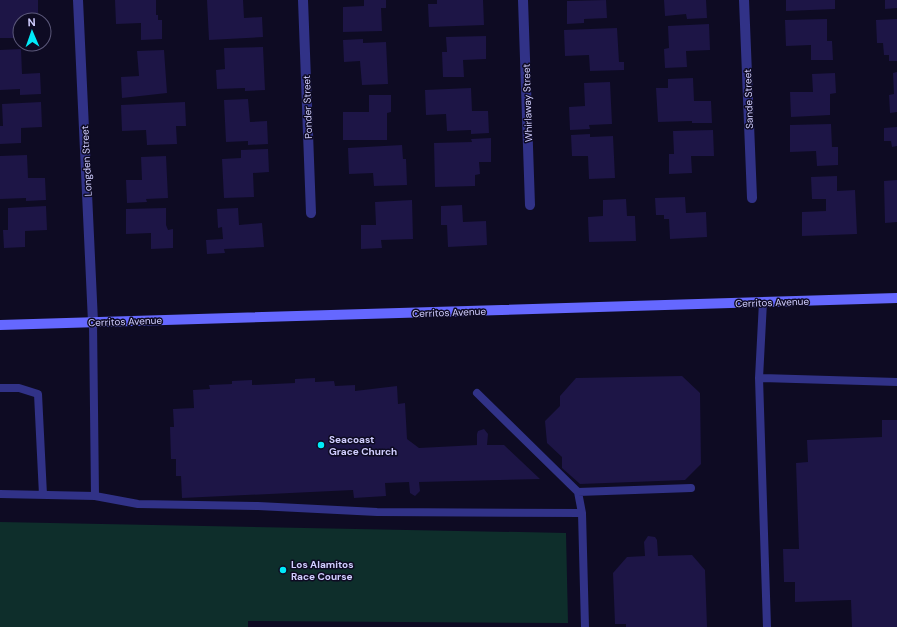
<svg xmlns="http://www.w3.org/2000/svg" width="897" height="627" viewBox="0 0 897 627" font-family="'DM Sans',sans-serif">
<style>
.green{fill:#0e2e2b}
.building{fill:#1d1546}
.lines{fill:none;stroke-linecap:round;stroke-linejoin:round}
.service{stroke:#313287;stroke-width:8}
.minor{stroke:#313287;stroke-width:10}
.secondary{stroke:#6568ff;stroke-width:10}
.poi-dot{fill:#00ebf9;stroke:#0e0b23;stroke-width:1.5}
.labels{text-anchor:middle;stroke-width:3;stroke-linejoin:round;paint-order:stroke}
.street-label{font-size:10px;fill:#d1ceff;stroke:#0e0b23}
.poi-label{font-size:10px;font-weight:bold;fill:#d1ceff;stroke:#0e0b23;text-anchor:start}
</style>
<rect width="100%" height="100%" fill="#0e0b23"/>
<path class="green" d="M 0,522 L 566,533 L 568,623 L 248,621 L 248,627 L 0,627 Z"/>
<path class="building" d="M 0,0 L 38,0 L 38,20 L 20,20 L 20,22 L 16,22 L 16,38 L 0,38 Z
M 115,0 L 156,0 L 156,15 L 158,15 L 158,20 L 162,20 L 162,39 L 141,40 L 141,23 L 116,24 Z
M 207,0 L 243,0 L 244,18 L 262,17 L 263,37 L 209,40 Z
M 364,0 L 386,0 L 386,8 L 381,8 L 382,31 L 343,32 L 343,7 L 364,6 Z
M 437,0 L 483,0 L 484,25 L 429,27 L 428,4 L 437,4 Z
M 606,0 L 607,18 L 584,19 L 584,23 L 567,24 L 567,1 Z
M 664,0 L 706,0 L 707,18 L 687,19 L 686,14 L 665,16 Z
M 786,0 L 835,0 L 835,9 L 786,11 Z
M 885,0 L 897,0 L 897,8 L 885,9 Z
M 827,19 L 827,41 L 832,41 L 833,60 L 811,60 L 811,45 L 786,46 L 785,20 Z
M 897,19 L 897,61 L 889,61 L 889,55 L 884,55 L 883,43 L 877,43 L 876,20 Z
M 709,24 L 710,50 L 686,51 L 687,67 L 665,68 L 664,49 L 669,48 L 668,26 Z
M 617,28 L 619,62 L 624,62 L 624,70 L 590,71 L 589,55 L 565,56 L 564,30 Z
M 486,36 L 486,59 L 463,60 L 464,77 L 443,77 L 442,52 L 447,52 L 446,37 Z
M 363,39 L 363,43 L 386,42 L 388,84 L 362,85 L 360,61 L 344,62 L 343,40 Z
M 263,47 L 265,90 L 245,91 L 245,88 L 217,89 L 216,70 L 225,69 L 224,48 Z
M 21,49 L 22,74 L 40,73 L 41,94 L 20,95 L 20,89 L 0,90 L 0,50 Z
M 164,50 L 167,93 L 122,98 L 121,77 L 139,76 L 137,51 Z
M 897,72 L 897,112 L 890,113 L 889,95 L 894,94 L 893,73 Z
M 835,73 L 836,93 L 830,94 L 830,115 L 791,117 L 790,92 L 813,92 L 812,74 Z
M 693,78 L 694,101 L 711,101 L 712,123 L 692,123 L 692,121 L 658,122 L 656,88 L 668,88 L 668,79 Z
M 610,82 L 612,124 L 589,125 L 590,129 L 570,130 L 569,107 L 585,106 L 584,83 Z
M 471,88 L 472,111 L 488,111 L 489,133 L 471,134 L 471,130 L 447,131 L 446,114 L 426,115 L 425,90 Z
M 369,95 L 391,95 L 391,112 L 387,113 L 387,140 L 343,140 L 343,112 L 369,112 Z
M 248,99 L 250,122 L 267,121 L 268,144 L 248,145 L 248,141 L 226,142 L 224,100 Z
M 41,102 L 42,127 L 21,128 L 21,143 L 0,144 L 0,126 L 3,126 L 2,104 Z
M 185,102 L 186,126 L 176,126 L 177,144 L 147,145 L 146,130 L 122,131 L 121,105 Z
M 831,124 L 832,147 L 838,147 L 838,165 L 817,166 L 816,151 L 790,152 L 790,125 Z
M 897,127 L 897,146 L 892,147 L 891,141 L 884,141 L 884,128 Z
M 713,130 L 714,156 L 691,156 L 692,173 L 669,174 L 669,154 L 674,154 L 673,131 Z
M 590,134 L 590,137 L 613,136 L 615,178 L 589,179 L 588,156 L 572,156 L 571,135 Z
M 491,138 L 491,162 L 479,162 L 480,174 L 475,175 L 475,186 L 435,187 L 434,143 L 472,142 L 471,139 Z
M 402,145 L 403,159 L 406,159 L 407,185 L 374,186 L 373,173 L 349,174 L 348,148 Z
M 268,149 L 269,172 L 253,173 L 254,197 L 224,198 L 222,159 L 241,158 L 241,150 Z
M 27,155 L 28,178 L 45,178 L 46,200 L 26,201 L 26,198 L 0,199 L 0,156 Z
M 166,156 L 168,198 L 146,199 L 147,202 L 127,203 L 126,180 L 142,180 L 141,157 Z
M 837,176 L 837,191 L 855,190 L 857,234 L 802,236 L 802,212 L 826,211 L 826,199 L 812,199 L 811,177 Z
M 897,180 L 897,222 L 885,223 L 884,181 Z
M 685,197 L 686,213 L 706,212 L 707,237 L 670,239 L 669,219 L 664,219 L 664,215 L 656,215 L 655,198 Z
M 626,199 L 627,216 L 635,216 L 636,241 L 589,242 L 588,217 L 603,216 L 603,200 Z
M 412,200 L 413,239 L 381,240 L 382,248 L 361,249 L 361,225 L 376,225 L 375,202 Z
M 462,205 L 463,222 L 486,221 L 487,245 L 448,247 L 447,225 L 441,225 L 441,206 Z
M 46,206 L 47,230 L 25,231 L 25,247 L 4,248 L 3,230 L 8,230 L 8,208 Z
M 166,208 L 166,225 L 168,230 L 173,229 L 173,248 L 151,249 L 151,233 L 126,234 L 126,209 Z
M 238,208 L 239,225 L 262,223 L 264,247 L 224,249 L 225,253 L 207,254 L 206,240 L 223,239 L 222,227 L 218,228 L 217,209 Z
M 682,376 L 700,393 L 701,464 L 685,480 L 580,484 L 562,468 L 562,457 L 547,443 L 545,421 L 560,406 L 560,396 L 576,378 Z
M 315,378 L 315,382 L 334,381 L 335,386 L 355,385 L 355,391 L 397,386 L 398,404 L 405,403 L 407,439 L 419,448 L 477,445 L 477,434 L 478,431 L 484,429 L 488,434 L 487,445 L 504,445 L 540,479 L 419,482 L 420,491 L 415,496 L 410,493 L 409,482 L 385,483 L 386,496 L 354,498 L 353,490 L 182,498 L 181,476 L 176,476 L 176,459 L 171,459 L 170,427 L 174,427 L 173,409 L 194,408 L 193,390 L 210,389 L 209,385 L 232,384 L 232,381 L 252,380 L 252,385 L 295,383 L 295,379 Z
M 882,420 L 897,420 L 897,627 L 852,627 L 851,600 L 795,602 L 795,582 L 784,582 L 783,549 L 799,549 L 796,463 L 808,462 L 807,440 L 882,437 Z
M 648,536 L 655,537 L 657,540 L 658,556 L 692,555 L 705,570 L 707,627 L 626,627 L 626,624 L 615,624 L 613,573 L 627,557 L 645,556 L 644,542 Z"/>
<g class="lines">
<path class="service" d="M 763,302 L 759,378 L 767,627
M 93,322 L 95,496 L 138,504 L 258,506 L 377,512 L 582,513 L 585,627
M 759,378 L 897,382
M 0,388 L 19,388 L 38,394 L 43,495
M 477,393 L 578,492 L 582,513
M 578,492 L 691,488
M 0,494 L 95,496"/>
<path class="minor" d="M 78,0 L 93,322
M 303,0 L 311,213
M 523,0 L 530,205
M 744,0 L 752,198"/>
<path class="secondary" d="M 0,325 L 897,298"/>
</g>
<g class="poi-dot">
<circle cx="321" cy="445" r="4"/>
<circle cx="283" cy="570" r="4"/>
</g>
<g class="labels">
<g class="street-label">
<text transform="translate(748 99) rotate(-92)" y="4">Sande Street</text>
<text transform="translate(527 103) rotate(-92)" y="4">Whirlaway Street</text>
<text transform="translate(307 107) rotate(-92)" y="4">Ponder Street</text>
<text transform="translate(86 161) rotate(-93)" y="4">Longden Street</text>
<text transform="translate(772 302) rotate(-2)" y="4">Cerritos Avenue</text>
<text transform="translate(449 312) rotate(-2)" y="4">Cerritos Avenue</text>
<text transform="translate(125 321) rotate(-2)" y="4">Cerritos Avenue</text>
</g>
<g class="poi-label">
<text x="329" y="443">Seacoast<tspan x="329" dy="12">Grace Church</tspan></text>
<text x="291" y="568">Los Alamitos<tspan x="291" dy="12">Race Course</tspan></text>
</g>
</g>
<g transform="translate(32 32) rotate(358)"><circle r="19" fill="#0e0b23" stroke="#5c597b"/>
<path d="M0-3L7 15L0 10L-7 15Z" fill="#00ebf9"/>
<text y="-6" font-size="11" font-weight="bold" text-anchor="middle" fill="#d1ceff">N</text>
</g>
</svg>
